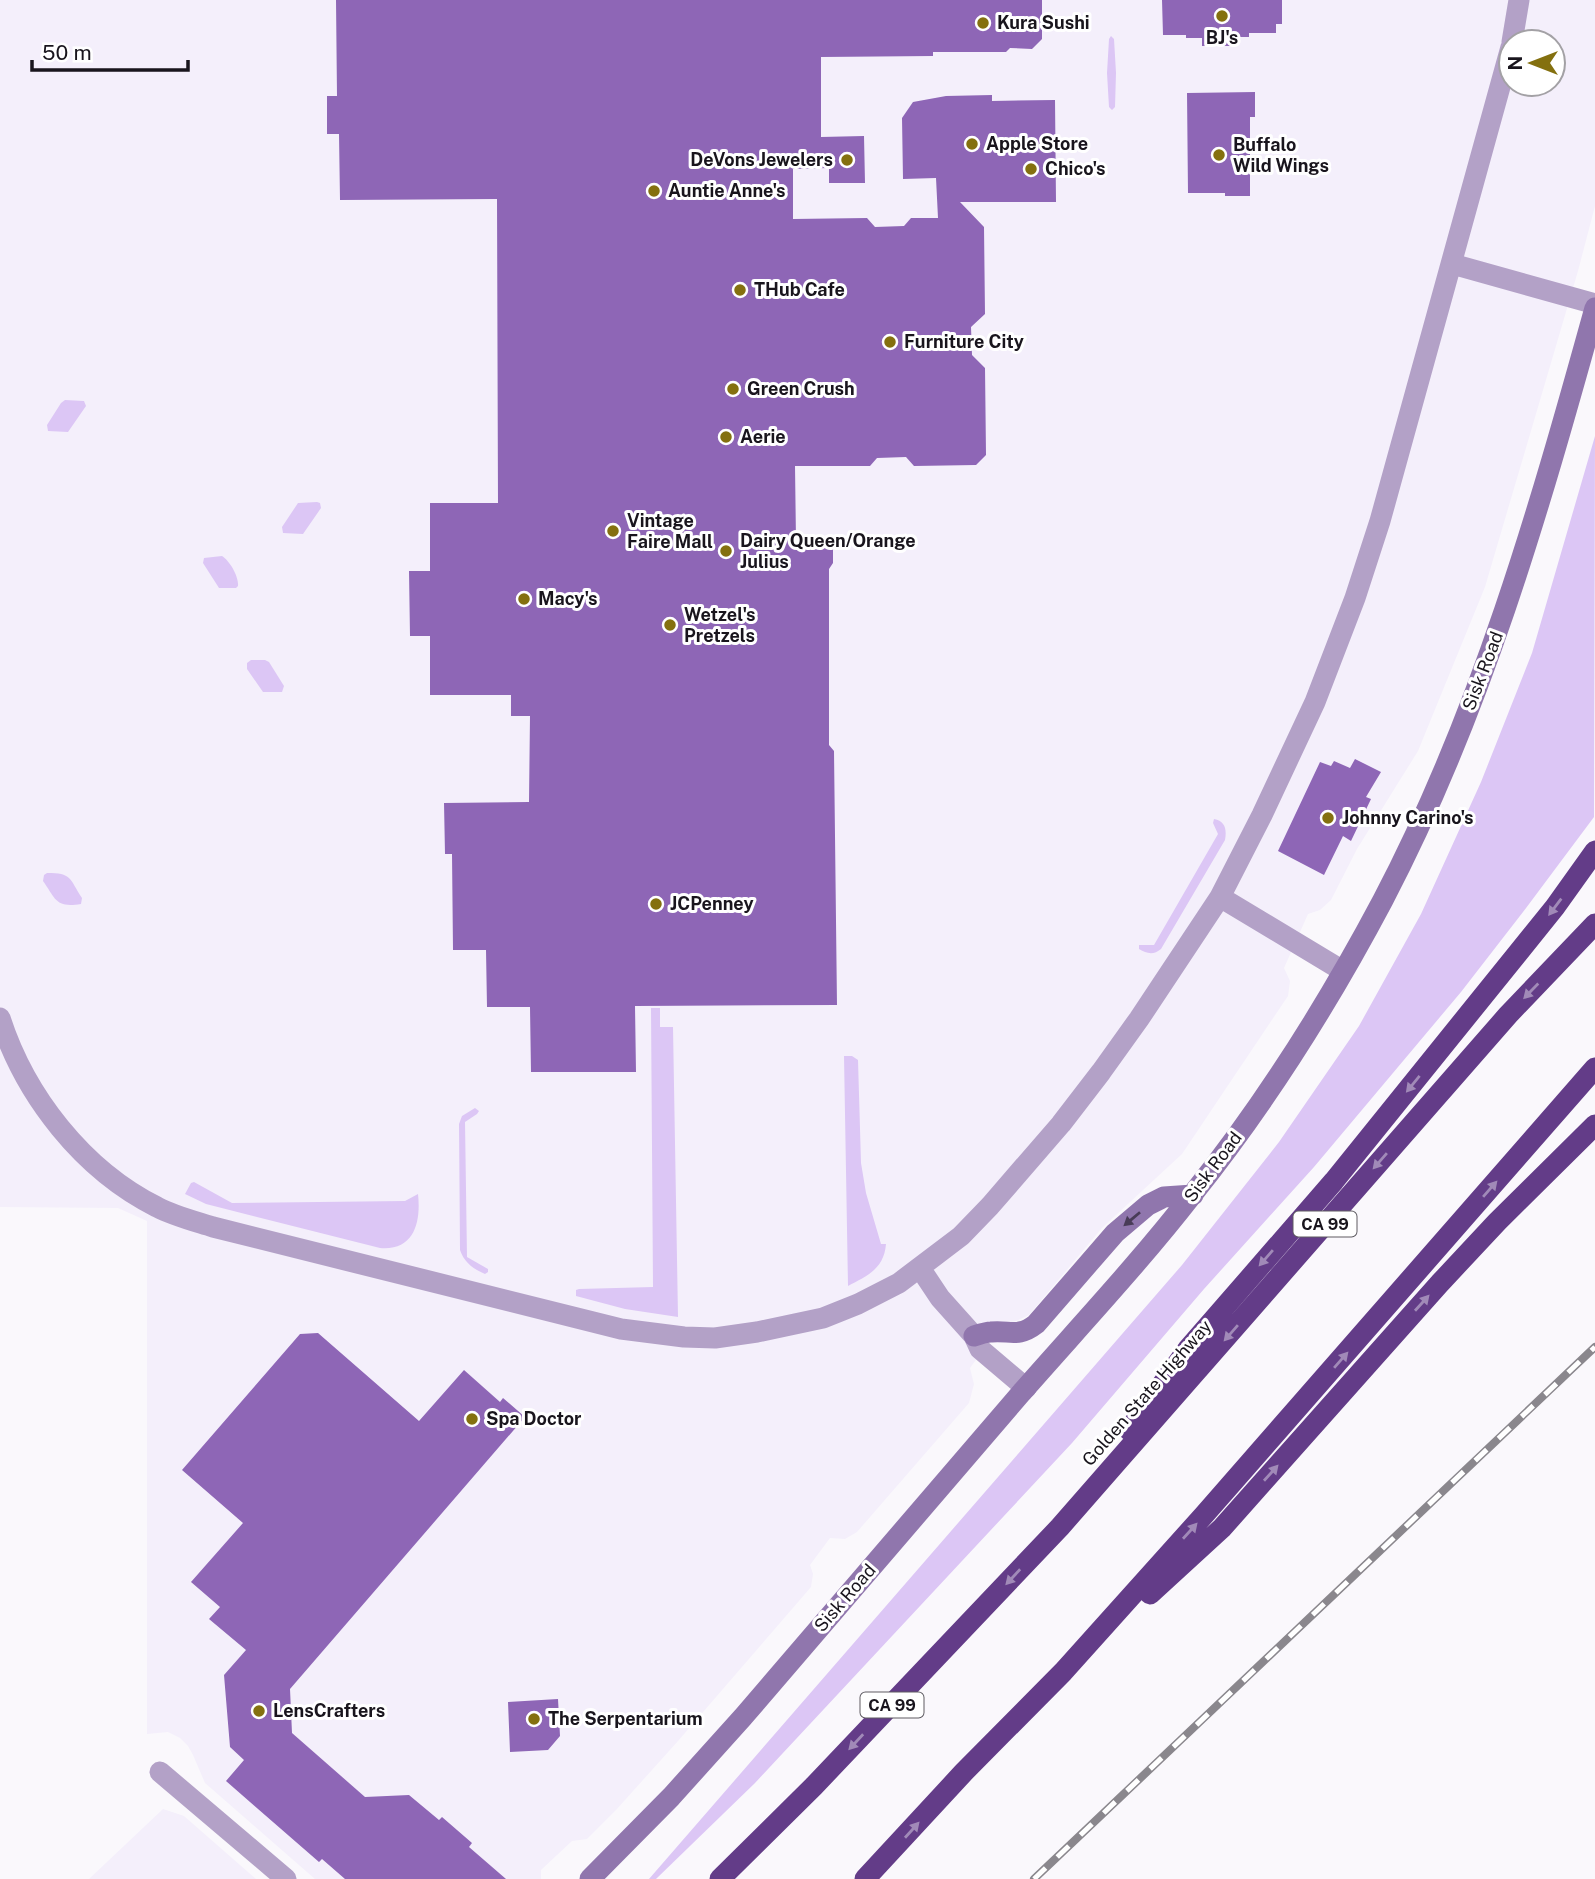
<svg xmlns="http://www.w3.org/2000/svg" width="1595" height="1879" viewBox="0 0 1595 1879" font-family="'Public Sans',sans-serif">
<style>
.built{fill:#f4effb;fill-rule:evenodd}
.green{fill:#dcc6f5}
.building{fill:#8e66b6}
.lines{fill:none;stroke-linecap:round;stroke-linejoin:round}
.street{stroke:#b3a1c7;stroke-width:21}
.secondary{stroke:#9076ad;stroke-width:21}
.highway{stroke:#633c88;stroke-width:21}
.rail-casing{stroke:#8a878d;stroke-width:8}
.rail{stroke:#fff;stroke-width:5;stroke-dasharray:16;stroke-linecap:butt}
.oneway{fill:#a18ab8}
.oneway2{fill:#493c57}
.poi-dot{fill:#84700f;stroke:#fff;stroke-width:2.5}
.labels{text-anchor:middle;stroke-width:6;stroke-linejoin:round;paint-order:stroke}
.shield{fill:#fff;stroke:#5e5b61;stroke-width:2}
.shield-label{font-size:16px;font-weight:bold;fill:#19151d}
.poi-label{font-size:18px;font-weight:bold;fill:#19151d;stroke:#fff;text-anchor:start}
.street-label{font-size:18px;fill:#19151d;stroke:#fff}
</style>
<rect width="100%" height="100%" fill="#faf8fc"/>
<path class="built" d="M 0,0 L 1595,0 L 1595,206 L 1578,271 L 1485,587 L 1418,751 L 1357,849 L 1331,900 L 1320,910 L 1308,914 L 1284,968 L 1290,981 L 1288,996 L 1182,1154 L 1102,1228 L 1029,1315 L 1016,1321 L 1002,1324 L 970,1368 L 974,1384 L 969,1403 L 857,1532 L 845,1539 L 830,1538 L 810,1565 L 813,1574 L 811,1587 L 678,1741 L 616,1810 L 587,1839 L 572,1841 L 541,1870 L 541,1879 L 315,1879 L 205,1783 L 193,1755 L 188,1746 L 180,1738 L 168,1732 L 147,1734 L 147,1221 L 118,1208 L 0,1207 ZM 1511,42 L 1553,42 L 1553,84 L 1511,84 Z
M 163,1809 L 184,1816 L 256,1879 L 89,1879 Z"/>
<path class="green" d="M 1111,36 L 1114,39 L 1116,73 L 1115,107 L 1112,110 L 1109,107 L 1107,73 L 1109,39 Z
M 65,400 L 84,401 L 86,406 L 68,432 L 48,431 L 47,425 L 61,403 Z
M 1595,436 L 1594,817 L 1523,912 L 1461,992 L 1314,1167 L 1204,1289 L 1072,1443 L 755,1783 L 656,1879 L 649,1879 L 1182,1265 L 1279,1142 L 1359,1026 L 1421,914 L 1481,782 L 1532,653 Z
M 317,502 L 320,503 L 321,508 L 303,534 L 283,533 L 282,527 L 298,503 Z
M 222,556 C 230,561 239,577 238,586 L 236,588 L 219,588 L 203,563 L 204,558 Z
M 251,660 L 265,660 L 269,662 L 284,686 L 282,692 L 263,692 L 247,669 L 247,663 Z
M 1214,819 C 1225,821 1227,829 1225,840 L 1161,949 C 1154,955 1147,954 1139,949 L 1139,945 L 1154,945 L 1218,834 L 1213,823 Z
M 47,873 C 72,873 69,878 82,898 L 81,904 C 55,908 56,899 43,881 L 44,875 Z
M 651,1008 L 660,1008 L 660,1027 L 673,1027 L 678,1317 L 625,1309 L 576,1296 L 576,1290 L 579,1289 L 653,1287 Z
M 844,1056 L 852,1056 L 858,1060 L 861,1163 L 866,1193 L 881,1244 L 886,1244 C 884,1269 867,1276 848,1286 Z
M 475,1108 L 479,1111 L 477,1114 L 465,1122 L 467,1257 L 488,1269 L 488,1272 L 485,1274 C 473,1269 464,1262 460,1250 L 459,1124 L 462,1116 Z
M 194,1182 L 232,1203 L 405,1201 L 418,1194 C 421,1221 415,1251 380,1248 L 206,1204 L 185,1194 L 191,1183 Z"/>
<path class="building" d="M 336,0 L 1042,0 L 1042,39 L 1032,49 L 1010,48 L 1006,52 L 933,52 L 933,56 L 821,57 L 821,137 L 864,136 L 865,183 L 829,183 L 829,168 L 793,169 L 793,219 L 867,218 L 875,227 L 904,226 L 911,218 L 938,218 L 936,178 L 903,179 L 902,118 L 913,102 L 946,96 L 992,95 L 992,101 L 1055,100 L 1056,202 L 960,202 L 984,227 L 985,314 L 971,327 L 972,355 L 985,368 L 986,455 L 976,465 L 914,466 L 906,457 L 877,458 L 870,466 L 795,466 L 796,541 L 826,541 L 833,547 L 833,563 L 829,569 L 829,745 L 834,751 L 837,1005 L 635,1006 L 636,1072 L 531,1072 L 530,1007 L 487,1007 L 486,950 L 453,950 L 452,854 L 445,854 L 444,803 L 529,802 L 530,716 L 511,716 L 511,695 L 430,695 L 430,636 L 410,636 L 409,571 L 430,571 L 430,503 L 498,503 L 497,199 L 340,200 L 339,134 L 327,134 L 327,96 L 337,96 Z
M 1162,0 L 1282,0 L 1282,24 L 1276,24 L 1276,33 L 1249,33 L 1249,37 L 1233,37 L 1233,46 L 1202,46 L 1202,38 L 1186,38 L 1186,35 L 1163,35 Z
M 1255,92 L 1255,117 L 1250,117 L 1250,196 L 1225,196 L 1225,193 L 1188,193 L 1187,93 Z
M 1355,759 L 1381,772 L 1366,797 L 1371,799 L 1351,841 L 1343,836 L 1324,875 L 1278,851 L 1320,762 L 1331,766 L 1334,761 L 1350,768 Z
M 318,1333 L 419,1421 L 464,1370 L 500,1402 L 503,1398 L 525,1417 L 290,1689 L 292,1733 L 365,1797 L 409,1795 L 439,1820 L 442,1817 L 472,1843 L 469,1847 L 506,1879 L 345,1879 L 322,1859 L 319,1862 L 226,1781 L 244,1760 L 230,1747 L 224,1675 L 246,1650 L 209,1619 L 220,1607 L 191,1582 L 243,1523 L 182,1470 L 300,1334 Z
M 558,1699 L 560,1736 L 548,1750 L 510,1752 L 508,1702 Z"/>
<g class="lines">
<path class="street" d="M 1512,42 L 1519,0
M 1452,264 L 1595,304
M 1220,897 L 1343,971
M 0,1018 C 25,1096 83,1170 157,1207 C 174,1216 194,1221 213,1227 L 621,1329 L 684,1337 L 715,1338 L 757,1332 L 823,1318 L 858,1304 L 899,1283 L 961,1236 L 990,1206 L 1061,1124 L 1101,1072 L 1139,1019 L 1220,897 L 1262,815 L 1315,702 L 1355,598 L 1380,521 L 1511,47
M 920,1268 L 940,1298 L 974,1336 L 980,1349 L 1026,1388
M 160,1772 L 286,1879"/>
<path class="secondary" d="M 974,1336 C 980,1334 986,1332 991,1332 C 1010,1330 1018,1338 1036,1324 L 1115,1233 L 1148,1205 L 1164,1197 L 1193,1195
M 590,1879 L 671,1797 L 743,1717 C 836,1608 929,1500 1022,1392 C 1079,1327 1139,1263 1192,1195 C 1264,1105 1329,1002 1383,900 C 1481,713 1539,510 1595,308"/>
<path class="highway" d="M 1129,1430 L 1188,1349 L 1334,1181 L 1555,907 L 1595,851
M 1150,1594 L 1222,1528 L 1440,1283 L 1497,1222 L 1595,1125
M 720,1879 L 814,1786 L 1060,1527 L 1508,1015 L 1595,924
M 865,1879 L 963,1773 L 1063,1672 L 1204,1515 L 1595,1068"/>
<defs>
<path id="rail" d="M 1034,1879 L 1595,1347"/>
</defs>
<use href="#rail" class="rail-casing"/>
<use href="#rail" class="rail"/>
</g>
<defs><path id="oneway-solid" d="M-6-.8H1V-3.2L6.5 0L1 3.2V.8H-6Z" transform="scale(1.75)"/></defs>
<g class="oneway">
<use href="#oneway-solid" transform="translate(1555 907) rotate(127)"/>
<use href="#oneway-solid" transform="translate(1531 991) rotate(134)"/>
<use href="#oneway-solid" transform="translate(1413 1084) rotate(129)"/>
<use href="#oneway-solid" transform="translate(1380 1161) rotate(131)"/>
<use href="#oneway-solid" transform="translate(1490 1189) rotate(-49)"/>
<use href="#oneway-solid" transform="translate(1266 1258) rotate(131)"/>
<use href="#oneway-solid" transform="translate(1422 1303) rotate(-48)"/>
<use href="#oneway-solid" transform="translate(1231 1333) rotate(131)"/>
<use href="#oneway-solid" transform="translate(1341 1360) rotate(-49)"/>
<use href="#oneway-solid" transform="translate(1271 1473) rotate(-48)"/>
<use href="#oneway-solid" transform="translate(1190 1531) rotate(-48)"/>
<use href="#oneway-solid" transform="translate(1013 1577) rotate(133)"/>
<use href="#oneway-solid" transform="translate(856 1742) rotate(133)"/>
<use href="#oneway-solid" transform="translate(912 1830) rotate(-48)"/>
</g>
<use class="oneway2" href="#oneway-solid" transform="translate(1132 1219) rotate(140)"/>
<g class="poi-dot">
<circle cx="1222" cy="16" r="7"/>
<circle cx="983" cy="23" r="7"/>
<circle cx="972" cy="144" r="7"/>
<circle cx="1219" cy="155" r="7"/>
<circle cx="847" cy="160" r="7"/>
<circle cx="1031" cy="169" r="7"/>
<circle cx="654" cy="191" r="7"/>
<circle cx="740" cy="290" r="7"/>
<circle cx="890" cy="342" r="7"/>
<circle cx="733" cy="389" r="7"/>
<circle cx="726" cy="437" r="7"/>
<circle cx="613" cy="531" r="7"/>
<circle cx="726" cy="551" r="7"/>
<circle cx="524" cy="599" r="7"/>
<circle cx="670" cy="625" r="7"/>
<circle cx="1328" cy="818" r="7"/>
<circle cx="656" cy="904" r="7"/>
<circle cx="472" cy="1419" r="7"/>
<circle cx="259" cy="1711" r="7"/>
<circle cx="534" cy="1719" r="7"/>
</g>
<g class="labels">
<g class="shield">
<rect x="1293.5" y="1211.5" width="63" height="25" rx="5"/>
<rect x="860.5" y="1692.5" width="63" height="25" rx="5"/>
</g>
<g class="shield-label">
<text x="1325" y="1230">CA 99</text>
<text x="892" y="1711">CA 99</text>
</g>
<g class="poi-label">
<text x="997" y="29">Kura Sushi</text>
<text x="1222" y="44" text-anchor="middle">BJ's</text>
<text x="986" y="150">Apple Store</text>
<text x="1233" y="151">Buffalo<tspan x="1233" dy="21">Wild Wings</tspan></text>
<text x="833" y="166" text-anchor="end">DeVons Jewelers</text>
<text x="1045" y="175">Chico's</text>
<text x="668" y="197">Auntie Anne's</text>
<text x="754" y="296">THub Cafe</text>
<text x="904" y="348">Furniture City</text>
<text x="747" y="395">Green Crush</text>
<text x="740" y="443">Aerie</text>
<text x="627" y="527">Vintage<tspan x="627" dy="21">Faire Mall</tspan></text>
<text x="740" y="547">Dairy Queen/Orange<tspan x="740" dy="21">Julius</tspan></text>
<text x="538" y="605">Macy's</text>
<text x="684" y="621">Wetzel's<tspan x="684" dy="21">Pretzels</tspan></text>
<text x="1342" y="824">Johnny Carino's</text>
<text x="670" y="910">JCPenney</text>
<text x="486" y="1425">Spa Doctor</text>
<text x="273" y="1717">LensCrafters</text>
<text x="548" y="1725">The Serpentarium</text>
</g>
<g class="street-label">
<text transform="translate(1483 671) rotate(-69)" y="6">Sisk Road</text>
<text transform="translate(1213 1167) rotate(-53)" y="6">Sisk Road</text>
<text transform="translate(1147 1393) rotate(-49)" y="6">Golden State Highway</text>
<text transform="translate(845 1598) rotate(-49)" y="6">Sisk Road</text>
</g>
</g>
<g transform="translate(1532 63) rotate(270)"><circle r="33" fill="#ffffff" stroke="#a3a1a5" stroke-width="2"/>
<path d="M0-5L12 26L0 18L-12 26Z" fill="#84700f"/>
<text y="-10" font-size="19" font-weight="bold" text-anchor="middle" fill="#19151d">N</text>
</g>
<path d="M32 60v10h156v-10" fill="none" stroke="#19151d" stroke-width="3.5"/>
<text x="42" y="60" font-size="21" fill="#19151d" stroke="#ffffff" stroke-width="5" paint-order="stroke">50 m</text>
</svg>
